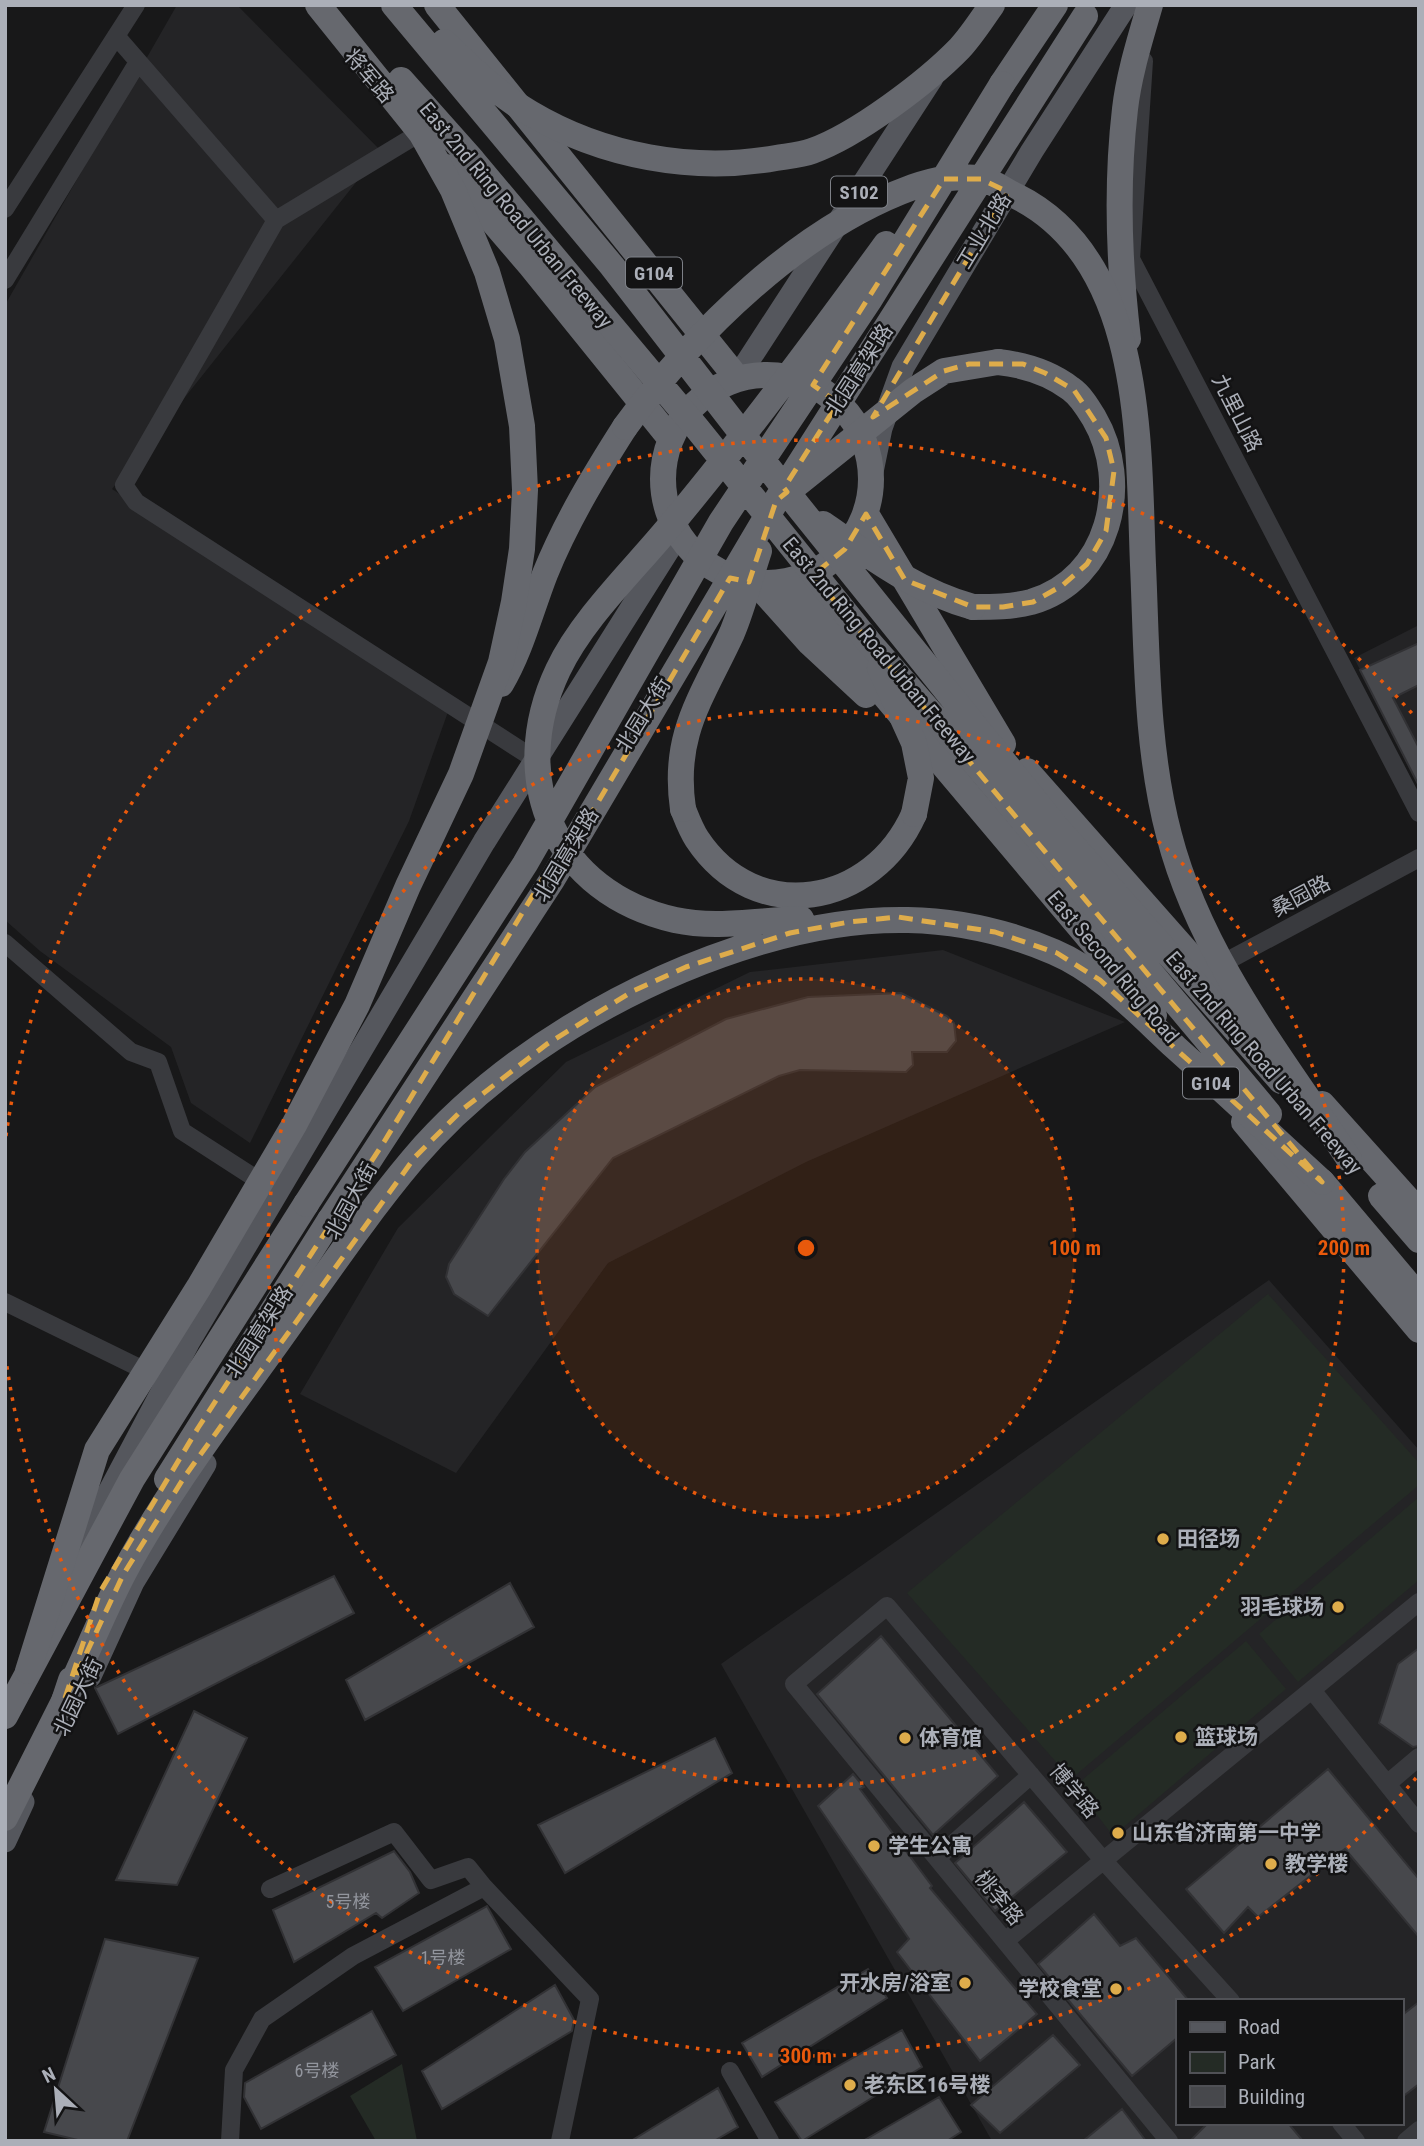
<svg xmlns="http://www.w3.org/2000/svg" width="1424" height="2146" viewBox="0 0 1424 2146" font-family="'Roboto Condensed','Noto Sans SC',sans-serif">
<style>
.built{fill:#242426;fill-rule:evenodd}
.green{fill:#242b25}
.building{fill:#47484c;stroke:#323235;stroke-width:2}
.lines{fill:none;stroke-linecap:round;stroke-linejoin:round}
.minor{stroke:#393a3e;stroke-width:18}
.major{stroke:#55575d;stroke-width:23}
.highway{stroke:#66686e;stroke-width:26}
.highway-bridge{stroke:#66686e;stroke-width:26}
.marked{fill:none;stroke:#deac4b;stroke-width:5;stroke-dasharray:14 9;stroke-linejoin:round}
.ring{fill:none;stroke:#e8590c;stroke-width:3.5;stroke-dasharray:3.5 7}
.poi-dot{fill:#deac4b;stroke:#131314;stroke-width:2.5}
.labels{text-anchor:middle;stroke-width:5;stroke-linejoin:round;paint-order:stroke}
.number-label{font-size:18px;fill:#92959d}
.shield{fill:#131314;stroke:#7d8087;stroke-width:2}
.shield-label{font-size:19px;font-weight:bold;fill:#abafb8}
.street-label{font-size:21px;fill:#abafb8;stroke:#131314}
.poi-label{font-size:21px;font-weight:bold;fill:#abafb8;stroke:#131314;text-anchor:start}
.centre{fill:#e8590c;stroke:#131314;stroke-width:3.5}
.ring-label{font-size:21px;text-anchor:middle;font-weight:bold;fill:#e8590c;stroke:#131314;stroke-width:5;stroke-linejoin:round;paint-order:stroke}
</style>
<rect width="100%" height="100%" fill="#181819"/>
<path class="built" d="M 177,5 L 237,5 L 381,151 L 112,489 L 449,709 L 409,821 L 250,1143 L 191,1103 L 171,1047 L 40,951 L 5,920 L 5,305 Z
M 1419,625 L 1419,786 L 1354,658 Z
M 943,950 L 1125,1022 L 806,1162 L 608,1263 L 456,1473 L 300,1394 L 398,1228 L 566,1062 L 750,972 Z
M 1269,1280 L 1419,1450 L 1419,2141 L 992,2141 L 721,1664 ZM 1177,2001 L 1401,2001 L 1401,2123 L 1177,2123 Z"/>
<path class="green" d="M 1268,1294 L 1419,1463 L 1419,1485 L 1071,1779 L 907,1593 Z
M 1419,1497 L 1419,1580 L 1298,1682 L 1259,1634 Z
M 1246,1641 L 1286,1689 L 1113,1836 L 1075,1786 Z
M 402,2064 L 417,2141 L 376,2141 L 350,2096 Z"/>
<path class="building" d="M 1419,643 L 1419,685 L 1393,698 L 1419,748 L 1419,786 L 1360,670 Z
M 901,993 L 947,1016 L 954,1023 L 956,1041 L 947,1052 L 912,1052 L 913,1065 L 906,1072 L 800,1070 L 779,1076 L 613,1158 L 488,1316 L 454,1294 L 446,1277 L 449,1264 L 504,1179 L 525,1152 L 595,1087 L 726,1019 L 808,997 Z
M 334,1576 L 354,1613 L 118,1734 L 95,1688 Z
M 510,1583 L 534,1627 L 365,1720 L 346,1680 Z
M 881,1636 L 998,1776 L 933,1835 L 817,1694 Z
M 1419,1648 L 1419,1746 L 1413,1747 L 1379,1723 L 1398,1664 Z
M 194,1711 L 247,1738 L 177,1885 L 116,1880 Z
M 715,1738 L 732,1773 L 565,1873 L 538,1825 Z
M 1328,1769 L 1419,1879 L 1419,1937 L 1345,1849 L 1258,1917 L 1248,1907 L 1224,1933 L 1186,1889 Z
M 853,1774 L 864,1787 L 860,1789 L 932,1886 L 930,1888 L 1037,2014 L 980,2061 L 897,1952 L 909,1939 L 818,1806 Z
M 1024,1802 L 1067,1852 L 995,1911 L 955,1863 Z
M 394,1851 L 410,1872 L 419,1893 L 382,1918 L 376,1913 L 294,1962 L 273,1910 Z
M 487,1906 L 511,1949 L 403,2011 L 375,1967 Z
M 1094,1914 L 1120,1946 L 1136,1938 L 1189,2001 L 1177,2001 L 1177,2038 L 1132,2076 L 1038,1964 Z
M 105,1939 L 198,1958 L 127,2141 L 82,2141 L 44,2132 Z
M 868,1969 L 887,1998 L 762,2077 L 742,2043 Z
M 555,1985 L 574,2020 L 572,2031 L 442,2109 L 422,2071 Z
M 1419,2002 L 1419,2084 L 1401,2098 L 1401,2016 Z
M 372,2011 L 396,2055 L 261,2129 L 244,2097 L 245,2083 Z
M 902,2030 L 922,2067 L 802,2141 L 775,2102 Z
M 1053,2035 L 1080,2065 L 1000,2133 L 971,2105 Z
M 718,2088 L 738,2127 L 714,2141 L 631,2141 Z
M 939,2097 L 961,2132 L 947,2141 L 863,2141 Z
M 1122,2109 L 1146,2141 L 1083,2141 Z
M 1208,2123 L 1288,2123 L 1303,2141 L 1190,2141 Z"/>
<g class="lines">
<path class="minor" d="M 116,36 L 276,220 L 124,485 L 136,502 L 536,760
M 1144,61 L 1131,259 L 1419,813
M 5,209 L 136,5
M 276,220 L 418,134
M 5,280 L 138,62
M 5,943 L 131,1052 L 158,1062 L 182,1131 L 261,1182
M 1214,968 L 1419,858
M 5,1302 L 154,1375
M 1312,1690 L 1419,1824
M 1387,1784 L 1419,1757
M 937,1858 L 1031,1775
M 270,1889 L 394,1832 L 431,1880 L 468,1867 L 484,1887
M 1005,1941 L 1419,1602
M 730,2071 L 770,2141
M 1341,2123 L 1356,2141
M 230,2141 L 234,2070 L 262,2019 L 353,1956 L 484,1887 L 590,1999 L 560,2141
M 1169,2141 L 794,1684 L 887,1606 L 1103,1860 L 1231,2001
M 1406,2141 L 1419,2130"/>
<path class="major" d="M 737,378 L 932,78
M 872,472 L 881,428 L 903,367 L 1032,151 L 1126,5
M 70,1566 L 188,1343 L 484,842 L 677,536
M 90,1676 L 133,1582 L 205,1464
M 5,1841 L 23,1802"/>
<path class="highway" d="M 437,5 L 737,378
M 1002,84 L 1055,5
M 446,167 L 531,266 L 670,438
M 1128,339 C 1119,264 1116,186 1125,109 C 1129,74 1140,40 1150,5
M663 479a104 104 0 1 1 208 0a104 104 0 1 1-208 0Z
M 866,514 L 1003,744
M 789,582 L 1154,1015
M 758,585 L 810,643 L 866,695
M 973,607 C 992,607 1012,607 1031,602 C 1110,579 1132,483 1094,418 C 1088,408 1081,396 1071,389 C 1049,372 1025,365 998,362
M 501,684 C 521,650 531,610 545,574 C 566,522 595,474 625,427
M 1027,771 L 1247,1020
M 683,809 C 687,819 691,830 697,839 C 756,928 873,906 914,814
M 1322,1104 L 1419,1212
M 1244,1122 L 1419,1330
M 1322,1182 L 1419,1297
M 1381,1196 L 1419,1240
M 167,1479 L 330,1220
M 5,1716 L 132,1479 L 306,1204
M 5,1818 L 64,1701 L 71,1680"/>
<path class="highway-bridge" d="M 394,5 L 612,266 L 798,506 L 1053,823 L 1281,1081
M 444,42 C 471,68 497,94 530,113 C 602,156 693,173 776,158 C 788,156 801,155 812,151 C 857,135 927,82 960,48 C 972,35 982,19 992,5
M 401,80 L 473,161 L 696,427 L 868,641 L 979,768 L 1269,1114
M 625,427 C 694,332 800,228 913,187 C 932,180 960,174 981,179 C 993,181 1005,191 1016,196 C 1145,260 1138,443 1143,565 C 1147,654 1146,748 1169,835 C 1200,955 1281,1057 1349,1159
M 792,488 L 913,391 L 944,371 L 998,362
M 823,524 C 871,557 916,591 973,607
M 880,668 L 914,743 L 921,778 L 914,814
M 683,809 C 672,734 702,698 732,633 C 743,607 750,578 759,551
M 801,919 C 760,920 716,929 675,920 C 555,893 506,780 558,670 C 583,617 637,567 674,521 C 748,432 818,338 886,244
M 306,1204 L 525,864 L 721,522 L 870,299 L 1002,84
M 330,1220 L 552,880 L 776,501 L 1085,16
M 28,1671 L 97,1450 L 199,1287 L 294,1125 L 357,1005 L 408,886 L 461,774 L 501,662 L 514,602 L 522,549 L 525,490 L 522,426 L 507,339 L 487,272 L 453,190 L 421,133 L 318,5
M 64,1701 C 84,1660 101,1617 122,1576 C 164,1496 227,1413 280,1339 C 323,1279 365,1216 413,1159 C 500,1057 633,980 760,942 C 861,912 956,910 1054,952 C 1101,972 1139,1014 1176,1048 C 1225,1092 1273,1137 1322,1182"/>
</g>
<path class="marked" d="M 944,179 L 981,179 L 1008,192 L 873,417 L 944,371 L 969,364 L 1023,364 L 1045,373 L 1074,390 L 1106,438 L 1114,471 L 1106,531 L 1087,564 L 1063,585 L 1033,602 L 1003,607 L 973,607 L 905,580 L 866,514 L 845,549 L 813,575 L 1322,1182 L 1100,980 L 1057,953 L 995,932 L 898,917 L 849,922 L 790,933 L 686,967 L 633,991 L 547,1044 L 463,1109 L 415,1157 L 185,1476 L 123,1575 L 64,1701 L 100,1592 L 198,1428 L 384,1142 L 562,847 L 568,853 L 730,578 L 749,582 L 776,501 L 787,492 L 784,488 L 838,403 L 813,385 Z"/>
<circle cx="806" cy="1248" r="269" fill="#e8590c" fill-opacity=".12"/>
<g class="ring">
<circle cx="806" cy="1248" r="269"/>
<circle cx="806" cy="1248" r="538"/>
<path d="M1416 1778A808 808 0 0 1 6 1360M6 1136A808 808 0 0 1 1416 718"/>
</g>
<g class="poi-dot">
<circle cx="1163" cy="1539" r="7"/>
<circle cx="1338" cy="1607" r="7"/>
<circle cx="1181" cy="1737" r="7"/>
<circle cx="905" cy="1738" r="7"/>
<circle cx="1118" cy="1833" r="7"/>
<circle cx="874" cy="1846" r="7"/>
<circle cx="1271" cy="1864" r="7"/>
<circle cx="965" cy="1983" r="7"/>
<circle cx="1116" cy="1989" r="7"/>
<circle cx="850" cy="2085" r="7"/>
</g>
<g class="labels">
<g class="number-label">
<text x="348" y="1908">5号楼</text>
<text x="443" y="1964">1号楼</text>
<text x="317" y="2077">6号楼</text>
</g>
<g class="shield">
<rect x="831" y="176.5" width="56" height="31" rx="5"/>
<rect x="626" y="257.5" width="56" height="31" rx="5"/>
<rect x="1183" y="1067.5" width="56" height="31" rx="5"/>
</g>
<g class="shield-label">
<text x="859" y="199">S102</text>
<text x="654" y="280">G104</text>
<text x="1211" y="1090">G104</text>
</g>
<g class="street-label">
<text transform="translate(369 76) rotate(49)" y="7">将军路</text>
<text transform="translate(516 215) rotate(50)" y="7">East 2nd Ring Road Urban Freeway</text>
<text transform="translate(984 231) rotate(-59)" y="7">工业北路</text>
<text transform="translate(859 370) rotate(-57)" y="7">北园高架路</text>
<text transform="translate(1237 413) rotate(63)" y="7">九里山路</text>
<text transform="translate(879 650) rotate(50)" y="7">East 2nd Ring Road Urban Freeway</text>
<text transform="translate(643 715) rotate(-58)" y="7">北园大街</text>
<text transform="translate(566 855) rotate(-59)" y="7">北园高架路</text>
<text transform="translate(1301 896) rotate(-28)" y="7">桑园路</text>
<text transform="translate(1113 967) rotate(50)" y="7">East Second Ring Road</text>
<text transform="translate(1264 1063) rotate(49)" y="7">East 2nd Ring Road Urban Freeway</text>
<text transform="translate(351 1201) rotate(-61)" y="7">北园大街</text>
<text transform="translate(259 1332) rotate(-57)" y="7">北园高架路</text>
<text transform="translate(78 1697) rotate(-64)" y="7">北园大街</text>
<text transform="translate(1074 1791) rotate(50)" y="7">博学路</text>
<text transform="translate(999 1898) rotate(51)" y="7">桃李路</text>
</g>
<g class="poi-label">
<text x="1177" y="1546">田径场</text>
<text x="1324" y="1614" text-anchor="end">羽毛球场</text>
<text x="1195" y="1744">篮球场</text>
<text x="919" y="1745">体育馆</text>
<text x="1132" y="1840">山东省济南第一中学</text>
<text x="888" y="1853">学生公寓</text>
<text x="1285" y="1871">教学楼</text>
<text x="951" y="1990" text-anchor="end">开水房/浴室</text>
<text x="1102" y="1996" text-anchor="end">学校食堂</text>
<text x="864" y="2092">老东区16号楼</text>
</g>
</g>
<circle cx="806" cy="1248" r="10" class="centre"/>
<g class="ring-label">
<text x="1075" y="1255">100 m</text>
<text x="1344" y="1255">200 m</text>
<text x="806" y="2063">300 m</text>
</g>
<rect width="1424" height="2146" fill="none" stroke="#abafb8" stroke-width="14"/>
<rect x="1176" y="1999" width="228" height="126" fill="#131314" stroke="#505156" stroke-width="2"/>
<rect x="1190" y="2022" width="35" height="10" fill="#55575d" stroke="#505156" stroke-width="2"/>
<text x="1238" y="2034" font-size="21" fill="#abafb8">Road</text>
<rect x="1190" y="2052" width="35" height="21" fill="#242b25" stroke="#505156" stroke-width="2"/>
<text x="1238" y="2069" font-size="21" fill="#abafb8">Park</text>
<rect x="1190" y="2086" width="35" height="21" fill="#47484c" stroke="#505156" stroke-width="2"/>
<text x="1238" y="2104" font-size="21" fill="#abafb8">Building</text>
<g transform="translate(56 2090) rotate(334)" stroke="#131314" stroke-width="5" paint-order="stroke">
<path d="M0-5L12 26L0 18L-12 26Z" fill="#abafb8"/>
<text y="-10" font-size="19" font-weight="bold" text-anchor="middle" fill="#abafb8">N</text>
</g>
</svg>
